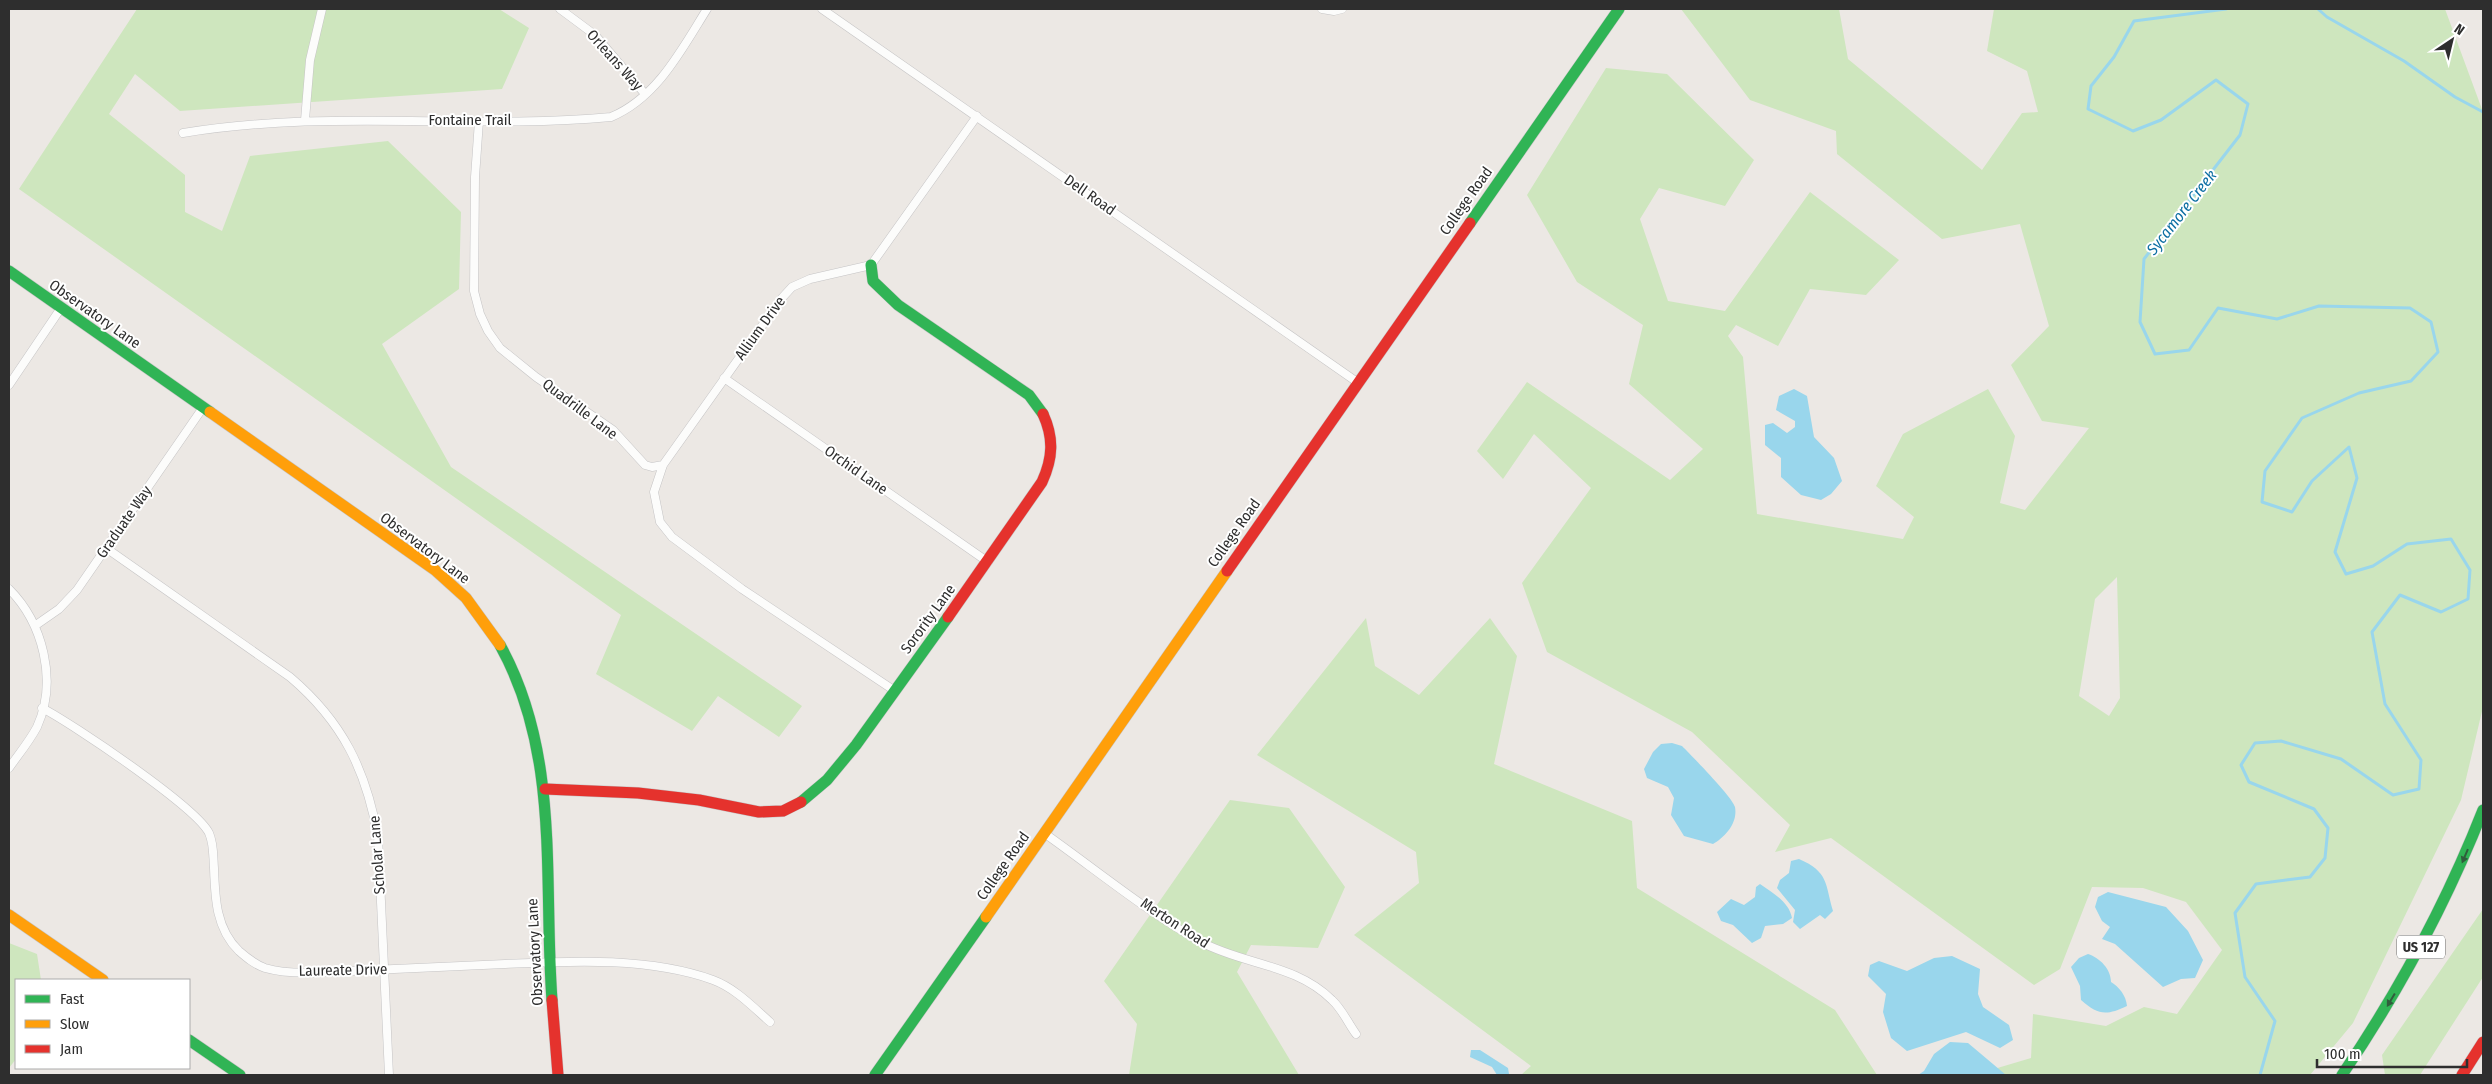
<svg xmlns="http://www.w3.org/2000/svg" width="2492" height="1084" viewBox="0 0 2492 1084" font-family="'Fira Sans Condensed',sans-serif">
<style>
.green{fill:#cee6be;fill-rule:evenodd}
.water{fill:#99d6ec}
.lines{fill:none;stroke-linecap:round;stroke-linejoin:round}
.stream{stroke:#99d6ec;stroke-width:3}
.street-casing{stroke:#c5c4c5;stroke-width:9}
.fast-casing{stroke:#c5c4c5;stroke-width:12}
.slow-casing{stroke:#c5c4c5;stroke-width:12}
.jam-casing{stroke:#c5c4c5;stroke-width:12}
.street{stroke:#fcfcfb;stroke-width:8}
.fast{stroke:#30b455;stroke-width:11}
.slow{stroke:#ff9f0a;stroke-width:11}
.jam{stroke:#e5322d;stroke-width:11}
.oneway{fill:#2f5d3c}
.labels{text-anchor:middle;stroke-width:4;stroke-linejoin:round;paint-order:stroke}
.shield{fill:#fff;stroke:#6d6d6d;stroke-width:1}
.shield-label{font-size:14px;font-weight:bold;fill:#2e2e2e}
.street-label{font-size:15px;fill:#2e2e2e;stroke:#fff}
.water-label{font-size:16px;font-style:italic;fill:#0d6fa3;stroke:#fff}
</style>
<rect width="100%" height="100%" fill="#ece8e4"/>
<path class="green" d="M 137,9 L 499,9 L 529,28 L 502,89 L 180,111 L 135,74 L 109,114 L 185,175 L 185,212 L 222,231 L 250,156 L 388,141 L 461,212 L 459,289 L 382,344 L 451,467 L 802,706 L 779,737 L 718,696 L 692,731 L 596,674 L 621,615 L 19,189 Z
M 1681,9 L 1839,9 L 1848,59 L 1982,170 L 2022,113 L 2038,112 L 2027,71 L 1987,51 L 1994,9 L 2445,9 L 2483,112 L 2483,707 L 2461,800 L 2353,1023 L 2310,1075 L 1974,1075 L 2031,1058 L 2033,1014 L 2106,1026 L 2144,1007 L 2177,1014 L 2222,950 L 2186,902 L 2143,888 L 2092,887 L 2060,969 L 2034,985 L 1831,838 L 1775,852 L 1790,825 L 1692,732 L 1547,652 L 1522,583 L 1591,488 L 1534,434 L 1503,479 L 1477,451 L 1527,382 L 1670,480 L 1703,449 L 1629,384 L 1643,325 L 1577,282 L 1527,195 L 1606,68 L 1667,74 L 1754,160 L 1725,206 L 1659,188 L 1640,219 L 1668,301 L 1725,311 L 1810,192 L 1899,260 L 1866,295 L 1810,289 L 1778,346 L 1736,325 L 1728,336 L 1743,357 L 1757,514 L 1903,539 L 1914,517 L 1876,486 L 1903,434 L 1988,389 L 2015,436 L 2000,503 L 2025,510 L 2089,428 L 2042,421 L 2011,365 L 2049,326 L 2020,224 L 1942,239 L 1837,154 L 1836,131 L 1750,100 ZM 2117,577 L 2120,698 L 2109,716 L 2079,696 L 2095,599 Z
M 1366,618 L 1375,666 L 1419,695 L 1490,618 L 1517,656 L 1494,764 L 1632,821 L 1637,888 L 1835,1010 L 1877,1075 L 1521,1075 L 1531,1066 L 1354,935 L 1419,883 L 1416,852 L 1257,755 Z
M 1230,800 L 1289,808 L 1345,887 L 1318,948 L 1251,945 L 1237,972 L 1299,1075 L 1129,1075 L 1137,1024 L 1104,981 Z
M 2483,909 L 2483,977 L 2420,1075 L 2385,1075 L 2382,1055 Z
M 9,943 L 37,954 L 41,980 L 16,980 L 16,1059 L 9,1068 Z"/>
<path class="water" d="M 1794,389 L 1807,396 L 1814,437 L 1834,458 L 1842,481 L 1831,494 L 1821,500 L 1801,495 L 1781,477 L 1781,458 L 1765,445 L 1765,425 L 1773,423 L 1787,433 L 1795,427 L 1795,421 L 1776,410 L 1779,396 Z
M 1672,743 L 1682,746 C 1692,756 1733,798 1735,807 C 1738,823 1725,837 1713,844 L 1684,836 L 1671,815 L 1674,798 L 1668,787 L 1647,778 L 1644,769 L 1653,752 L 1661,744 Z
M 1799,859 C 1829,872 1825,884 1833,911 L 1825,919 L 1820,915 L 1800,929 L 1793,922 L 1795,910 L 1777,888 L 1780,880 L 1789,873 L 1791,861 Z
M 1760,884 C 1773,893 1789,902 1792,918 L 1783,924 L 1765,926 L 1761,938 L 1752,943 L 1733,925 L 1721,921 L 1717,912 L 1731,899 L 1744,905 L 1755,897 L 1756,887 Z
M 2108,892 L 2166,907 L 2188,931 L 2203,960 L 2195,978 L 2181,979 L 2163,987 L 2115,944 L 2102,939 L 2110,927 L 2102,921 L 2095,907 L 2098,897 Z
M 2088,954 C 2100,958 2111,969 2111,982 C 2119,987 2126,995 2127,1006 C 2106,1016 2098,1015 2081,1000 L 2080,986 L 2071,967 L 2079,958 Z
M 1952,956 L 1980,969 L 1978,994 L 1983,1007 L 2009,1025 L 2013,1040 L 2000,1048 L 1966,1032 L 1907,1051 L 1891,1038 L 1883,1012 L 1886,994 L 1868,976 L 1870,965 L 1879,961 L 1907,971 L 1934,958 Z
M 1950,1042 L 1968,1043 L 2006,1075 L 1918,1075 L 1924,1071 L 1934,1054 Z
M 1471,1050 L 1480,1050 L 1508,1068 L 1509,1074 L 1497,1075 L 1492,1067 L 1470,1057 Z"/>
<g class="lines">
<path class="stream" d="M 2226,9 L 2134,21 L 2114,57 L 2091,86 L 2088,109 L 2133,131 L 2161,120 L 2216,80 L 2248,104 L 2240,135 L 2144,259 L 2140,322 L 2155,354 L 2189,350 L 2218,308 L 2277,319 L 2319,306 L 2410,308 L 2431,322 L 2438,352 L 2411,381 L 2359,393 L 2302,418 L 2265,471 L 2262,502 L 2292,512 L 2312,481 L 2349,447 L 2357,478 L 2335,552 L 2346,574 L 2373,566 L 2407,544 L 2451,539 L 2470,570 L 2468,599 L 2441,612 L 2400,595 L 2372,632 L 2385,704 L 2421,760 L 2419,789 L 2393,795 L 2341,759 L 2281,741 L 2255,743 L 2241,765 L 2249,782 L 2314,809 L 2328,828 L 2325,858 L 2310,877 L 2256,884 L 2235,913 L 2245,977 L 2275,1021 L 2260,1075
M 2318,9 L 2327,17 L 2404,61 L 2455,97 L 2483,112"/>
<defs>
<path id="street" d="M 560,9 L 595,35 L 645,94
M 822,9 L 1357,382
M 1322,9 L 1334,11 L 1342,9
M 305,120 L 310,60 L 322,9
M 479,121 L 475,177 L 474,291 L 480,314 L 488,331 L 500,348 L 536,377 L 613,430 L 645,465 L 652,467 L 663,465
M 183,133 C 325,109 468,130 611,117 C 657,98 682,49 707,9
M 724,378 L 988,562
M 9,385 L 61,308
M 106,548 L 290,677 C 343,722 366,770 378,837 L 389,1075
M 9,589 C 43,623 58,681 37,727 C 29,742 18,755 9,768
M 36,625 L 59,609 L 77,590 L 202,409
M 895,691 L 742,589 L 672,537 L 660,522 L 654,492 L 663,465 L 781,299 L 792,287 L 810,279 L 871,265 L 977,116
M 42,708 C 73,724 196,807 209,833 C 214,844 213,856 214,868 C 215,898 216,929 239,951 C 247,958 254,964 265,968 C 296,977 340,971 372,970 C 416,968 461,966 505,964 C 572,961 649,957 713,980 C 735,988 753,1007 770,1022
M 1044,833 C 1095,869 1147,912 1201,942 C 1244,965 1296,964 1332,1000 C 1342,1009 1348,1023 1356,1034"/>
<path id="fast" d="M 1470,223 L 1619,9
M 871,265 L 873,281 L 898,305 L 1029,395 L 1043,414
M 9,271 L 210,412
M 500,645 C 561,755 543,879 552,1000
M 801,802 L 827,780 L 856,745 L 948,617
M 189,1040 L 240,1075
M 875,1075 L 986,917
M 2342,1075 C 2399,991 2446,904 2483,810"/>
<path id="slow" d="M 210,412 L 435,570 L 466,598 L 500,645
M 9,915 L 103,980
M 986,917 L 1227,571"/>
<path id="jam" d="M 1227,571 L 1470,223
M 948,617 L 1042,482 C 1053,458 1054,438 1043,414
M 545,789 L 638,793 L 699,800 L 759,812 L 783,811 L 801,802
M 552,1000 L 558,1075
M 2462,1075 L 2483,1042"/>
</defs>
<use href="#street" class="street-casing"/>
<use href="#fast" class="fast-casing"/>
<use href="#slow" class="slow-casing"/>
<use href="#jam" class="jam-casing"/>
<use href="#street" class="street"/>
<use href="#fast" class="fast"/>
<use href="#slow" class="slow"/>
<use href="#jam" class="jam"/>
</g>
<defs><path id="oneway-solid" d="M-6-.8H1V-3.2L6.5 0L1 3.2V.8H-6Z" transform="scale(1.25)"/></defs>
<g class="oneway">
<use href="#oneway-solid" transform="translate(2465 856) rotate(113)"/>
<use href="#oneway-solid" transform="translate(2391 1000) rotate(121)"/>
</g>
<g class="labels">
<rect class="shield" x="2397" y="935.5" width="48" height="23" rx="4"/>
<g class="shield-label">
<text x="2421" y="952">US 127</text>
</g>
<g class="street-label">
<text transform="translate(615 60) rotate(48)" y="5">Orleans Way</text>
<text x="470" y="125">Fontaine Trail</text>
<text transform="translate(1090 195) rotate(35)" y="5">Dell Road</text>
<text transform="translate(1466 201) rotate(-55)" y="5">College Road</text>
<text transform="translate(95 314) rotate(35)" y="5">Observatory Lane</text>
<text transform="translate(760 328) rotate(-54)" y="5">Allium Drive</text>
<text transform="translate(580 409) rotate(37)" y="5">Quadrille Lane</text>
<text transform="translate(856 470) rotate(35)" y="5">Orchid Lane</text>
<text transform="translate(124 522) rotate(-55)" y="5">Graduate Way</text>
<text transform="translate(1234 533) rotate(-55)" y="5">College Road</text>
<text transform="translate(425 548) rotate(37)" y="5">Observatory Lane</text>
<text transform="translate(928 619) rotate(-54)" y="5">Sorority Lane</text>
<text transform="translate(377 855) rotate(-94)" y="5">Scholar Lane</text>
<text transform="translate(1003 866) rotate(-55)" y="5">College Road</text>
<text transform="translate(1175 923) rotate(33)" y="5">Merton Road</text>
<text transform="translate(535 952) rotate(-93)" y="5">Observatory Lane</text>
<text transform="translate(343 970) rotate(-1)" y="5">Laureate Drive</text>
</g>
<g class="water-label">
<text transform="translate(2181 212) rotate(-52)" y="6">Sycamore Creek</text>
</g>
</g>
<rect width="2492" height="1084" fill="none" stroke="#2e2e2e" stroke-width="20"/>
<rect x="15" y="979" width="175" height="90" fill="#ffffff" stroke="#ababab"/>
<rect x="25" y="995" width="25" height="8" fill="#30b455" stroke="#ababab"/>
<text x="60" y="1004" font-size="15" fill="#2e2e2e">Fast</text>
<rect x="25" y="1020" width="25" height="8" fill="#ff9f0a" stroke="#ababab"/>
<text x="60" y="1029" font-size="15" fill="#2e2e2e">Slow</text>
<rect x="25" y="1045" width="25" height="8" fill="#e5322d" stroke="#ababab"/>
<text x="60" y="1054" font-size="15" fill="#2e2e2e">Jam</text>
<g transform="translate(2452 40) rotate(35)" stroke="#ffffff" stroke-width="4" paint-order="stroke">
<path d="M0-4L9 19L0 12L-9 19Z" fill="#2e2e2e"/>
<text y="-8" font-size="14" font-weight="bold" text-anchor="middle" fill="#2e2e2e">N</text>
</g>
<path d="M2317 1059v8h150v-8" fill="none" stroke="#2e2e2e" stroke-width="2.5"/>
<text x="2324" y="1059" font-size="15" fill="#2e2e2e" stroke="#ffffff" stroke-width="4" paint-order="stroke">100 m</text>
</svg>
